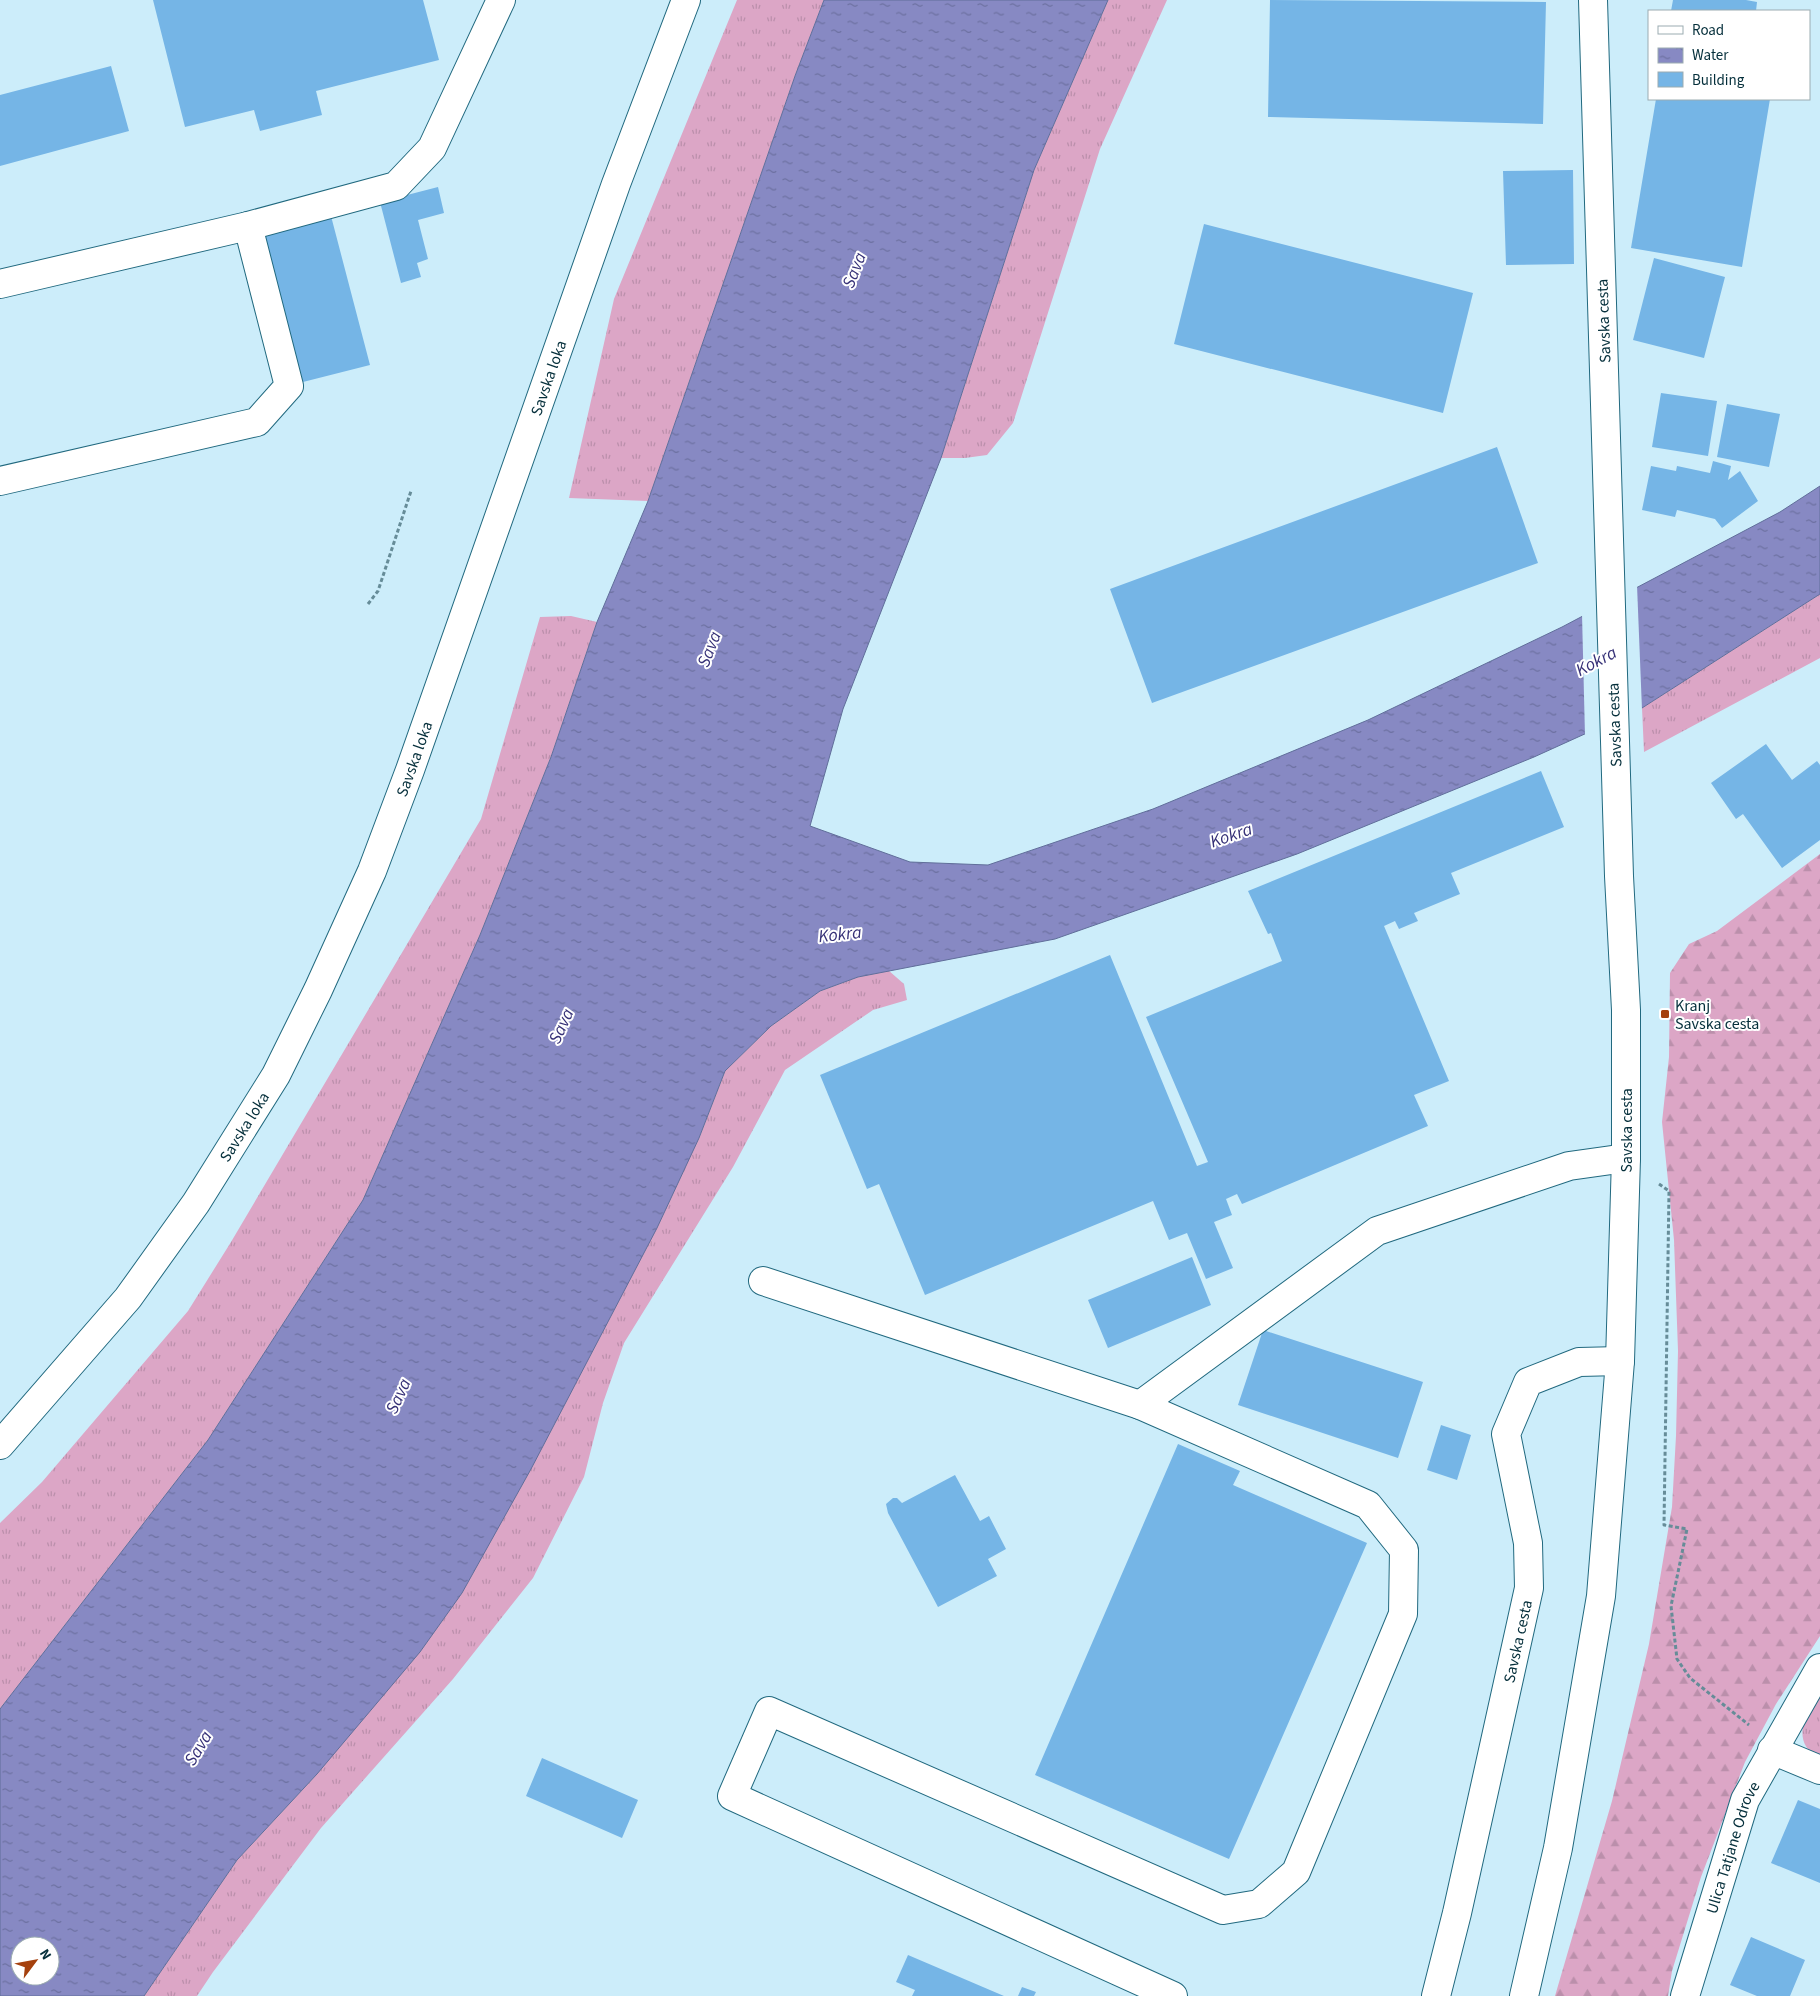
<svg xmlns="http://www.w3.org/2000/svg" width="1820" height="1996" viewBox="0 0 1820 1996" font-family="'Source Sans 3',sans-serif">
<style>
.grass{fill:url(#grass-tufts)}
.forest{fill:url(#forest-firs)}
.water{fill:url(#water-ripples);stroke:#606e9a;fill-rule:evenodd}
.pier{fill:#ccedfa}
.building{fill:#75b5e6}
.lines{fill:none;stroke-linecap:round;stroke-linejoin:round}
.minor-casing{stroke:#21697f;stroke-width:30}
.path{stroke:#668c98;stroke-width:3;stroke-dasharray:4 2.5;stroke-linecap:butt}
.minor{stroke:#fff;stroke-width:28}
.poi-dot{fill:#a5410e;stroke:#fff;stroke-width:2}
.labels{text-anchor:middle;stroke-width:4;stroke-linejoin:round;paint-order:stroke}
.street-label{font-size:16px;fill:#052f3b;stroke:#fff}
.poi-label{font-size:16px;fill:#052f3b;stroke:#fff;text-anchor:start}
.water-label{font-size:18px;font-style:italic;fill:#363177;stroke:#fff}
</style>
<defs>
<pattern id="grass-tufts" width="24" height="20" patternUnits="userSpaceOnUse" patternTransform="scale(1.25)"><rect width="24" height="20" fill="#dca6c6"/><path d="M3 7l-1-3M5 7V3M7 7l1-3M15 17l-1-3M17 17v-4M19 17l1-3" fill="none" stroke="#bb8fab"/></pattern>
<pattern id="forest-firs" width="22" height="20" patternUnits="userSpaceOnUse" patternTransform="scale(1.25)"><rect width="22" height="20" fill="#dca6c6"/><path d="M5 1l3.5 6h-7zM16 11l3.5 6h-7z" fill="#bb8fab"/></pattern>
<pattern id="water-ripples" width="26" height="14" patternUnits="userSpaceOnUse" patternTransform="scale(1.25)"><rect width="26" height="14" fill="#8789c3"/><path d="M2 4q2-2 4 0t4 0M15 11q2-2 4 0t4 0" fill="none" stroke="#6c70a0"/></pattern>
</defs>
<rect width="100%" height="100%" fill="#ccedfa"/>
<path class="grass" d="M 737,0 L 824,0 L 795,76 L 648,501 L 569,498 L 614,299 Z
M 1108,0 L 1167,0 L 1100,149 L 1013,423 L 987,455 L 965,458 L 941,458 L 1034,170 Z
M 1820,594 L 1820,658 L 1644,752 L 1642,708 Z
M 571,616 L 597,622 L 551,757 L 480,935 L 363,1200 L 208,1440 L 0,1709 L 0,1523 L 42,1482 L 188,1311 L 231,1242 L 481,819 L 540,617 Z
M 888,970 L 904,984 L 907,1000 L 873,1010 L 785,1070 L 733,1167 L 624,1343 L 603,1403 L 584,1477 L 533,1578 L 453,1679 L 321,1828 L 213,1972 L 197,1996 L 144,1996 L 237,1860 L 317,1774 L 699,1138 L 725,1071 L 771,1026 L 820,991 L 858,977 Z
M 1820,1684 L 1820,1758 C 1786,1742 1810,1707 1820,1684 Z"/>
<path class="forest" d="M 1820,854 L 1820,1636 L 1776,1704 L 1745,1762 L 1701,1877 L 1672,1971 L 1668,1996 L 1555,1996 L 1612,1801 L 1649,1644 L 1672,1507 L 1676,1436 L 1678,1351 L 1674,1240 L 1662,1122 L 1669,1057 L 1670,973 L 1689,944 L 1717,931 Z"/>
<path class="water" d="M 824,0 L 1108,0 L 1034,170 L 941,458 L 843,709 L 810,826 L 910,862 L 988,865 L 1153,809 L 1368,720 L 1562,627 L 1780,512 L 1820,486 L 1820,594 L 1642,708 L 1534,757 L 1297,854 L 1055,939 L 858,977 L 820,991 L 771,1026 L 725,1071 L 699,1138 L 657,1228 L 531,1469 L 462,1593 L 420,1652 L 317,1774 L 237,1860 L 144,1996 L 0,1996 L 0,1709 L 208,1440 L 363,1200 L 480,935 L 551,757 L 597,622 L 648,501 L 795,76 ZM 20,1946 L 50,1946 L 50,1976 L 20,1976 Z"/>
<path class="pier" d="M 1637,585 L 1642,710 L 1585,736 L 1582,614 Z"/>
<path class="building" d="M 153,0 L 423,0 L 439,60 L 316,91 L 322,115 L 260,131 L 254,110 L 185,127 Z
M 1270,0 L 1546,2 L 1543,124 L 1268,117 Z
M 1673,0 L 1746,0 L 1757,2 L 1756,11 L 1671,11 Z
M 111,66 L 129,131 L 0,166 L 0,95 Z
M 1656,99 L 1770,99 L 1742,267 L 1631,248 Z
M 1573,170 L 1574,264 L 1506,265 L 1503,171 Z
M 438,187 L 444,213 L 418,220 L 428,259 L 417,263 L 421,277 L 401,283 L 380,202 Z
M 331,216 L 370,365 L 299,383 L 261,234 Z
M 1204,224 L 1473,293 L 1443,413 L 1174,344 Z
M 1654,258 L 1725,277 L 1704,358 L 1633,340 Z
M 1661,393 L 1717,401 L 1708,456 L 1652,447 Z
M 1727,404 L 1780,414 L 1769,467 L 1717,457 Z
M 1497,447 L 1538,563 L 1152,703 L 1110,589 Z
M 1713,461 L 1731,466 L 1728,480 L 1740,471 L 1758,501 L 1722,528 L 1715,519 L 1677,510 L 1675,517 L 1642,510 L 1651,466 L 1676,471 L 1677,466 L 1710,473 Z
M 1766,744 L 1792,780 L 1817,761 L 1820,765 L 1820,840 L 1782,868 L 1743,814 L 1736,819 L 1711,783 Z
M 1541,771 L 1564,827 L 1451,873 L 1460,894 L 1414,913 L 1418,921 L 1399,929 L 1395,921 L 1384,926 L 1449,1081 L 1414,1095 L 1428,1126 L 1242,1204 L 1237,1194 L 1226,1199 L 1232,1215 L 1214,1222 L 1233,1268 L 1206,1279 L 1187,1233 L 1169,1240 L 1153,1201 L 925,1295 L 879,1184 L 867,1189 L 820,1075 L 1110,955 L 1197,1166 L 1208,1162 L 1146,1017 L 1282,961 L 1271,933 L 1268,934 L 1248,891 Z
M 1192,1257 L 1211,1305 L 1108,1348 L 1088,1300 Z
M 1263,1330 L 1423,1382 L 1398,1458 L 1238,1405 Z
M 1441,1425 L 1471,1435 L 1457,1480 L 1427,1470 Z
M 1178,1444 L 1240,1471 L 1233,1485 L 1367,1543 L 1229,1859 L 1035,1775 Z
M 955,1475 L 980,1521 L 989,1516 L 1006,1549 L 988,1559 L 997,1576 L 938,1607 L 888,1513 L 886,1504 L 893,1498 L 897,1498 L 902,1503 Z
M 542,1758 L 638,1800 L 622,1838 L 526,1796 Z
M 1798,1800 L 1820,1809 L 1820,1883 L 1771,1863 Z
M 1751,1937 L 1805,1960 L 1790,1996 L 1757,1996 L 1730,1985 Z
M 908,1955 L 1004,1996 L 912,1996 L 915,1990 L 896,1982 Z
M 1022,1987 L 1036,1992 L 1034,1996 L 1018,1996 Z"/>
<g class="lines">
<defs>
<g id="minor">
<path d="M 0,284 L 248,226 L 396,186 L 432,148 L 501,0"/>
<path d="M 0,481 L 257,422 L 289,386 L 248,226"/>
<path d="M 763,1281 L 1140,1405"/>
<path id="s1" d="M 0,1445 L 128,1298 L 196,1203 L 276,1075 L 318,990 L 372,871 L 410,770 L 616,184 L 686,0"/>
<path d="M 1772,1750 L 1820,1770"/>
<path d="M 1173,1996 L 732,1796 L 769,1711 L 1223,1910 L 1259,1904 L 1296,1872 L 1403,1614 L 1404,1550 L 1368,1505 L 1140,1405 L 1377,1231 L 1569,1166 L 1626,1158"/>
<path id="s2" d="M 1436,1996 L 1457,1913 L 1529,1588 L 1528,1543 L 1506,1434 L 1528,1382 L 1579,1362 L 1620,1361"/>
<path id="s3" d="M 1524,1996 L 1558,1848 L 1601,1596 L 1620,1361 L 1626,1158 L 1626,1010 L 1619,876 L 1593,0"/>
<path id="s4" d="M 1685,1996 L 1745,1800 L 1820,1668"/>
</g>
</defs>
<use href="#minor" class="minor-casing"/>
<path class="path" d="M 368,604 L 378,591 L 411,491
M 1659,1184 L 1669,1191 L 1664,1525 L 1687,1529 L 1671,1606 L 1677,1659 L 1690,1678 L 1749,1725"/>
<use href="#minor" class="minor"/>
</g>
<rect class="poi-dot" x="1660" y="1009" width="10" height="10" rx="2.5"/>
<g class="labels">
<g class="street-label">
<text transform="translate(1603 321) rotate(-92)" y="6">Savska cesta</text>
<text dy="6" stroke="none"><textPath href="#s1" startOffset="1212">Savska loka</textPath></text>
<text transform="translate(1614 725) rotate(-92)" y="6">Savska cesta</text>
<text dy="6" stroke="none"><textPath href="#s1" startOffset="808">Savska loka</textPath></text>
<text dy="6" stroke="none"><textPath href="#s1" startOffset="402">Savska loka</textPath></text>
<text dy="6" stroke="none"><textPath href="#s3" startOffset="874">Savska cesta</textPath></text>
<text dy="6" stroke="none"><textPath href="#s2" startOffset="364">Savska cesta</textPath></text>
<text dy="6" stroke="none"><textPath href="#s4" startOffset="156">Ulica Tatjane Odrove</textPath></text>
</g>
<g class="poi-label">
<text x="1675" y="1011">Kranj<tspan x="1675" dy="18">Savska cesta</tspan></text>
</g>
<g class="water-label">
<text transform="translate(854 270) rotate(-69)" y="6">Sava</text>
<text transform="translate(709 649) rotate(-69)" y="6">Sava</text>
<text transform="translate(1596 661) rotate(-28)" y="6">Kokra</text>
<text transform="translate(1231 835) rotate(-19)" y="6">Kokra</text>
<text transform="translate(840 934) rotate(-6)" y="6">Kokra</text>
<text transform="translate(561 1026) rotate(-66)" y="6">Sava</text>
<text transform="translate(398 1396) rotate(-66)" y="6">Sava</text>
<text transform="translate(198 1748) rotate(-59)" y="6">Sava</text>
</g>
</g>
<rect x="1648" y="10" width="162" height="90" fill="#ffffff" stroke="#9bacb1"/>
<rect x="1658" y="26" width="25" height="8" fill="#ffffff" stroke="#9bacb1"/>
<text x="1692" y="35" font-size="15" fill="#052f3b">Road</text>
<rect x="1658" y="48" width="25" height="15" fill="url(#water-ripples)" stroke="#9bacb1"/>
<text x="1692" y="60" font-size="15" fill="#052f3b">Water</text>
<rect x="1658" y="72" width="25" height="15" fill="#75b5e6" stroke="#9bacb1"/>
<text x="1692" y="85" font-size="15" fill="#052f3b">Building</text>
<g transform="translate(35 1961) rotate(58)"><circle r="24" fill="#ffffff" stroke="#9bacb1"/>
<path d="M0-4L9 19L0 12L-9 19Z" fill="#a5410e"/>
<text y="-8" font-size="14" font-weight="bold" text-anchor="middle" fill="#052f3b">N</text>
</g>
</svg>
